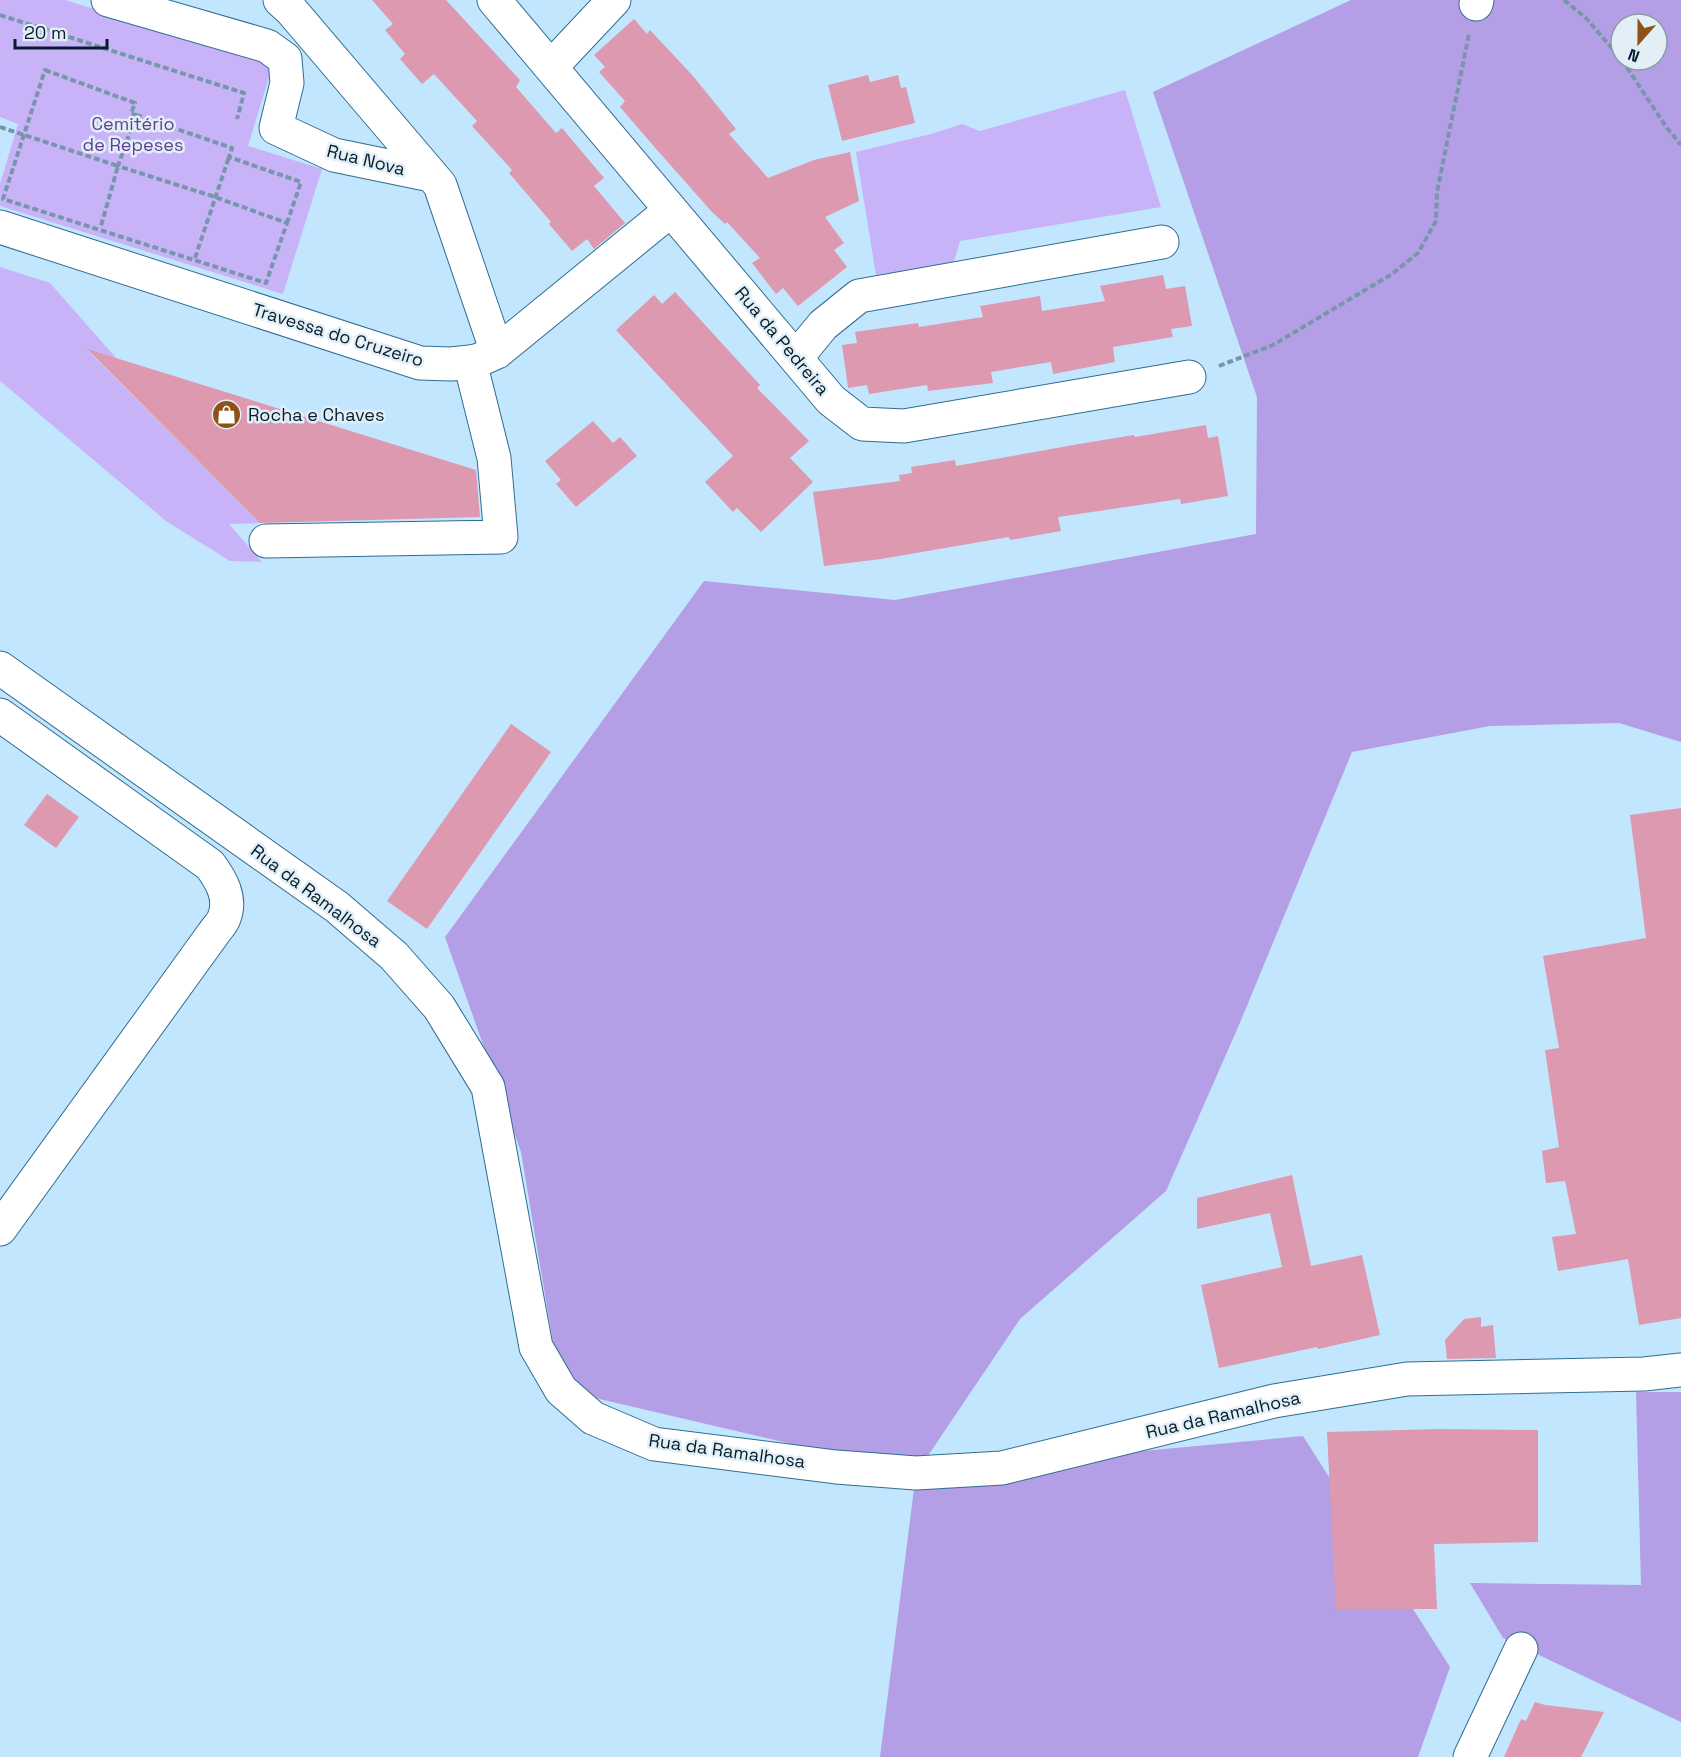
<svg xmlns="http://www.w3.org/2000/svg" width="1681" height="1757" viewBox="0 0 1681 1757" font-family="'Space Grotesk',sans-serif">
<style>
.green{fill:#c8b3f9}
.forest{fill:#b49ee5;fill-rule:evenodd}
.building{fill:#dc99af}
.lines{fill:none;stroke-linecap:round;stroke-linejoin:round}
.minor-casing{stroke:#316d91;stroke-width:35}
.path{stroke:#7796aa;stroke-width:4;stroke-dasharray:6 3;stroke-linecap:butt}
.minor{stroke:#fff;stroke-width:33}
.labels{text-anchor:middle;stroke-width:5;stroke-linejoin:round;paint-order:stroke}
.park-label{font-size:18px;fill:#604094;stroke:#e3eff7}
.street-label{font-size:18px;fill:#051d2c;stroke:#e3eff7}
.poi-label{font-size:18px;fill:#051d2c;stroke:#e3eff7;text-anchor:start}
</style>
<rect width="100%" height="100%" fill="#c2e6fe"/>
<path class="green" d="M 0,0 L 65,0 L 273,64 L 248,146 L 322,169 L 283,294 L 0,206 L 0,184 L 18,124 L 0,117 Z
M 1125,90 L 1161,207 L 960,241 L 953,265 L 876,275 L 856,152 L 931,134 L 962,124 L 980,131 Z
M 0,267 L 50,283 L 117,359 L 88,351 L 260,523 L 229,524 L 262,562 L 230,561 L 166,521 L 0,381 Z"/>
<path class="forest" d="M 1351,0 L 1681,0 L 1681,742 L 1619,723 L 1490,726 L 1352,752 L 1239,1025 L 1166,1191 L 1020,1319 L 917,1472 L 1303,1436 L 1450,1667 L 1418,1757 L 880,1757 L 916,1473 L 561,1390 L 521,1152 L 445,937 L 704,581 L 895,600 L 1256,534 L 1257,397 L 1153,92 ZM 1621,24 L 1657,24 L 1657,60 L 1621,60 Z
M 1636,1392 L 1681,1392 L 1681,1722 L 1503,1638 L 1470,1583 L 1641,1585 Z"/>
<path class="building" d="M 372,0 L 446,0 L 520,80 L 516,87 L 556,133 L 562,128 L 604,178 L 594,186 L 625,223 L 594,249 L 587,239 L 572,251 L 549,224 L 551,222 L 509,173 L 512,170 L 472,126 L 477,121 L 434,74 L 422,84 L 400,59 L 405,54 L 385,30 L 393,24 Z
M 634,19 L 647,34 L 650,30 L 693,76 L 736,129 L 729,134 L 768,178 L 814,160 L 850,152 L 859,201 L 825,217 L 844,243 L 834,250 L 847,267 L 798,306 L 783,288 L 776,294 L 752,263 L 760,258 L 727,222 L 725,224 L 712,212 L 658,151 L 620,107 L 625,101 L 599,72 L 605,67 L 594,55 Z
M 868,75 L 870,82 L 898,75 L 901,88 L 906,87 L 915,123 L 842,141 L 828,85 Z
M 1163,275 L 1166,289 L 1185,286 L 1192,326 L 1171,329 L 1173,337 L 1113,347 L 1115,362 L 1053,374 L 1051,362 L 991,372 L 993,383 L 928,391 L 927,385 L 869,394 L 867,385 L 848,388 L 842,345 L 857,343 L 855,332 L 918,323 L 919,327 L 983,317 L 980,306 L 1040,296 L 1042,311 L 1105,301 L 1100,286 Z
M 675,292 L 760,385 L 757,388 L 809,441 L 790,458 L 813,482 L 761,532 L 737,508 L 733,512 L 705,482 L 733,456 L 616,330 L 654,295 L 662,304 Z
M 87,349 L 476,470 L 480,517 L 260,523 Z
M 593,421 L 613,443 L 620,437 L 637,456 L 576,507 L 556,484 L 561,480 L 545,461 Z
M 1206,425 L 1208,438 L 1218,436 L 1228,496 L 1181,504 L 1180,499 L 1058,517 L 1061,531 L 1010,540 L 1009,537 L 881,559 L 824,566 L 813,492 L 900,481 L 899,475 L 912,473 L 911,467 L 955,460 L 956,466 L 1085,443 L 1134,435 L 1135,437 Z
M 511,724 L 551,752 L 427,929 L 387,901 Z
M 47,794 L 79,817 L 56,848 L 24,825 Z
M 1681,808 L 1681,1318 L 1639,1325 L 1628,1259 L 1558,1271 L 1552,1237 L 1576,1234 L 1565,1181 L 1546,1183 L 1542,1151 L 1559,1147 L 1545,1050 L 1559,1048 L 1543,956 L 1646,938 L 1630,815 Z
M 1292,1175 L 1311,1266 L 1362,1255 L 1380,1335 L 1318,1349 L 1317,1347 L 1219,1368 L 1201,1285 L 1282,1267 L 1270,1213 L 1197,1229 L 1197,1198 Z
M 1481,1317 L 1481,1327 L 1493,1325 L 1496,1358 L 1447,1359 L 1445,1340 L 1464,1319 Z
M 1438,1429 L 1538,1430 L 1538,1542 L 1434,1544 L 1437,1609 L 1336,1609 L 1327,1432 Z
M 1535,1702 L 1545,1705 L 1604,1712 L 1581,1757 L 1504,1757 L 1521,1719 L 1526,1721 Z"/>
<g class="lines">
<defs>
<path id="minor" d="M 108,0 L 267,46 L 285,59 L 287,83 L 276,128 L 334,155 L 431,175
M 280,0 L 291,10 L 440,185 L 497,352
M 494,0 L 831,400 L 862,424 L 904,426 L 1189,377
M 1476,4 L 1477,0
M 551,67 L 614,0
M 0,227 L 420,363 L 451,364 L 470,362 L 479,360 L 497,352 L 671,210
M 796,358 L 823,325 L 859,296 L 1162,242
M 266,541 L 501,537 L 494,458 L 470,362
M 0,668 L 337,907 L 394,956 L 439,1007 L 488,1087 L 536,1347 L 561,1390 L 593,1418 L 654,1444 L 836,1467 L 916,1473 L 1002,1468 L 1274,1401 L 1407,1379 L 1644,1374 L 1681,1370
M 0,715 L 210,865 C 221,880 232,898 224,918 C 222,924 216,929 213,934 L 0,1229
M 1470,1757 L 1521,1649"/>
</defs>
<use href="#minor" class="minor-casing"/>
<path class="path" d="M 1564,0 L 1586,18 L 1621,59
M 0,15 L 244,93 L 237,119
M 1622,60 L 1667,128 L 1681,145
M 45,70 L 135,103 L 131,114 L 136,115 L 118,166 L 215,197 L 287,223 L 266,283 L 3,199 Z
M 136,115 L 232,148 L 229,157 L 301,182 L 287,223
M 0,127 L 118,166 L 101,226
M 195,258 L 229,157
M 1219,366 L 1273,345 L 1392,274 L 1418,253 L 1436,221 L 1437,192 L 1469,34"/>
<use href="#minor" class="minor"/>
</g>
<defs>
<symbol id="shop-disc" viewBox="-11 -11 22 22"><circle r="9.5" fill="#8f5116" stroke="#e3eff7"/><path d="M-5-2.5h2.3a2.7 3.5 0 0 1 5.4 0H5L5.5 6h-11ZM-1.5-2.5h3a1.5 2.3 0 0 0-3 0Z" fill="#fff"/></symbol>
</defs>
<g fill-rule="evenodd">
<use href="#shop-disc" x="210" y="398" width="33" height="33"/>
</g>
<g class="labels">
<g class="park-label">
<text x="133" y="130">Cemitério<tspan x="133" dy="21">de Repeses</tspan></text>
</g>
<g class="street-label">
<text transform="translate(366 160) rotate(14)" y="6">Rua Nova</text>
<text transform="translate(338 335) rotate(17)" y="6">Travessa do Cruzeiro</text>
<text transform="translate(782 341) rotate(50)" y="6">Rua da Pedreira</text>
<text transform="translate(316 896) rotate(37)" y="6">Rua da Ramalhosa</text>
<text transform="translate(1223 1415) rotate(-13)" y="6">Rua da Ramalhosa</text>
<text transform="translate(727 1451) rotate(8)" y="6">Rua da Ramalhosa</text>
</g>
<g class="poi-label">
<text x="248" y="421">Rocha e Chaves</text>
</g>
</g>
<g transform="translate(1639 42) rotate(201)"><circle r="28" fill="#e3eff7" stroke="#8a9ba6" stroke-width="1.5"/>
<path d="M0-4.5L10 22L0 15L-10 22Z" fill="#8f5116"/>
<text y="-9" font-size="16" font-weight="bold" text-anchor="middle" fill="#051d2c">N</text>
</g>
<path d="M15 39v9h92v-9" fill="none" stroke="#051d2c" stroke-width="3"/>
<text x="24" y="39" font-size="18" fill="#051d2c" stroke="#e3eff7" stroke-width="4.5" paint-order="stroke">20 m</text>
</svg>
